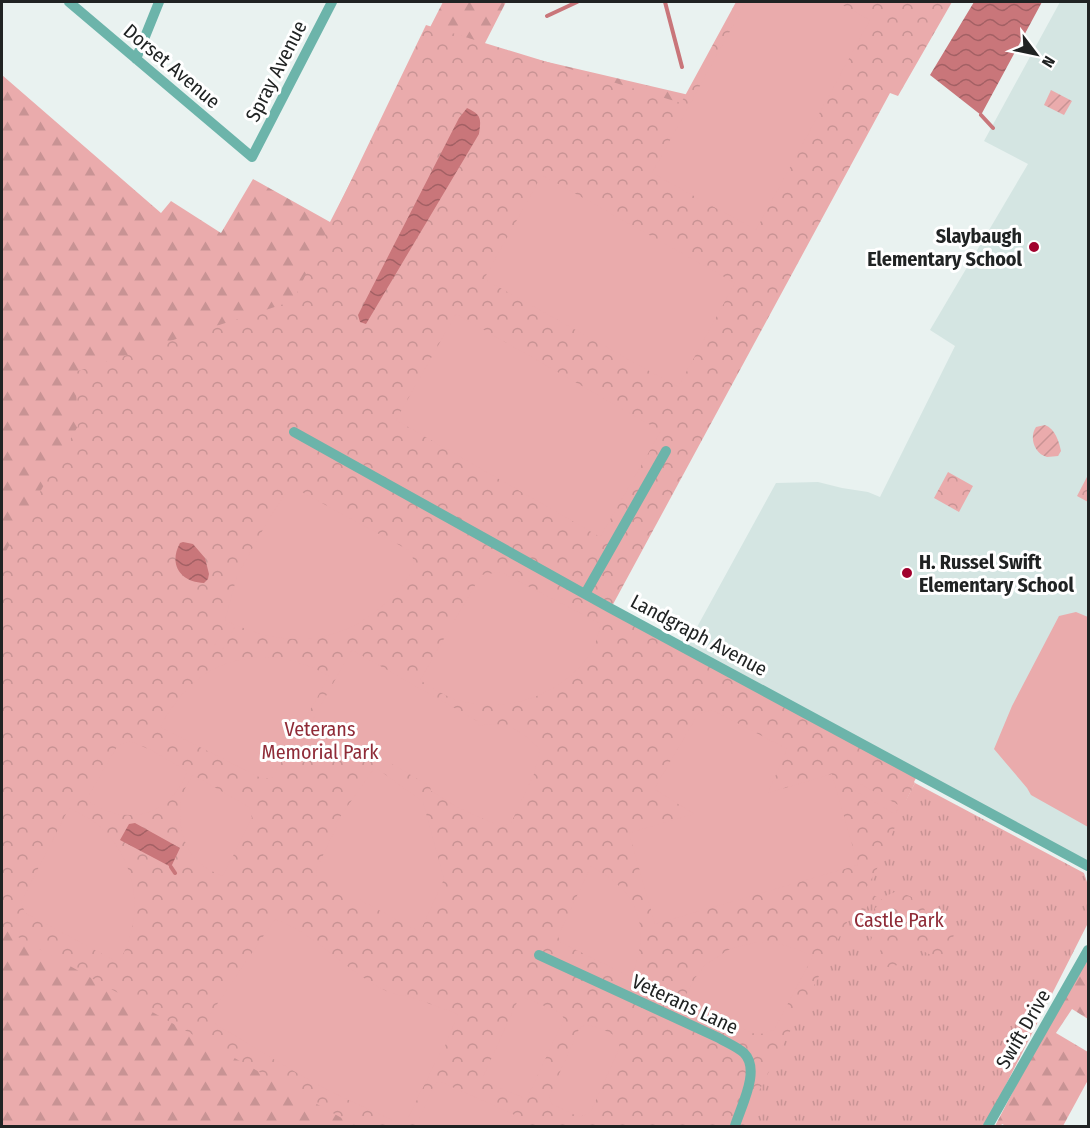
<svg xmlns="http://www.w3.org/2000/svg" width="1090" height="1128" viewBox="0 0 1090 1128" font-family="'Fira Sans Condensed',sans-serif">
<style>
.built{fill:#d4e5e2}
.grass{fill:url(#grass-tufts)}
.forest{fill:url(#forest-firs)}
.park{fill:url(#park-crowns)}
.garden{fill:url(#garden-furrows)}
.pitch{fill:#eaabac}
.water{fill:url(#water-waves)}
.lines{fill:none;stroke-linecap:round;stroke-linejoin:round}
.stream{stroke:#c9767a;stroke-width:4}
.street{stroke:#6cb4aa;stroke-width:10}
.poi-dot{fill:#a1012d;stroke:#fff;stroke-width:2}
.labels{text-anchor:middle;stroke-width:6;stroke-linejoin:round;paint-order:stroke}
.street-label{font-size:20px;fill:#202323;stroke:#fff}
.poi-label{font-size:20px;font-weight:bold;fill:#202323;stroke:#fff;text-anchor:end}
.park-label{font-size:20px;fill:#8f2b37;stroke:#fff}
</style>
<defs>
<pattern id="grass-tufts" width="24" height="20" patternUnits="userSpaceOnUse" patternTransform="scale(1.5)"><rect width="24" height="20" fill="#eaabac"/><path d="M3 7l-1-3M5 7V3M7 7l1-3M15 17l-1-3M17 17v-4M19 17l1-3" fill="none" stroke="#c89394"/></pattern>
<pattern id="forest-firs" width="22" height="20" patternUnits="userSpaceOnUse" patternTransform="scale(1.5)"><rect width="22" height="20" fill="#eaabac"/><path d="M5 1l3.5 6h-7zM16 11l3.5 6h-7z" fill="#c89394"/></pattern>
<pattern id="park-crowns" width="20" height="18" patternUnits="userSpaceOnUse" patternTransform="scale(1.5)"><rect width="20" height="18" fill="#eaabac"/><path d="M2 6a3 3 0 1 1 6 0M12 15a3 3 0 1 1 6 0" fill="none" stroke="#c89394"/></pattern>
<pattern id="garden-furrows" width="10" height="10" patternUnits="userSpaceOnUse" patternTransform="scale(1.5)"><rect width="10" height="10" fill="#eaabac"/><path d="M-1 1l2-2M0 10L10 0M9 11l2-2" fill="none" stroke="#c89394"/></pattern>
<pattern id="water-waves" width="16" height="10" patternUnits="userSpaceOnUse" patternTransform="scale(1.5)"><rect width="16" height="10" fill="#c9767a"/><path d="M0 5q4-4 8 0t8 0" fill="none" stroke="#a36064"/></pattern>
</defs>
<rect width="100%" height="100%" fill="#e9f2f0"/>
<path class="built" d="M 1060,2 L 1088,2 L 1088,871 L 685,649 L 776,483 L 818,482 L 842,488 L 868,492 L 880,497 L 955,346 L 930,330 L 1028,164 L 984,141 Z"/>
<path class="grass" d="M 915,783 L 1084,873 L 1088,885 L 1088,923 L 985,1126 L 741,1126 L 613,823 L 906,800 Z"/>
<path class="forest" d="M 443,2 L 506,2 L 483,47 L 689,95 L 649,175 L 456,313 L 368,1126 L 2,1126 L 2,75 L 161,213 L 171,201 L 221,233 L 253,179 L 330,222 Z
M 1088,958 L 1088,1019 L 1072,1009 L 1056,1033 L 1088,1052 L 1088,1080 L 1063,1126 L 1006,1126 L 1002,1124 L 1001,1126 L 995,1126 L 1018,1082 Z"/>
<path class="park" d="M 736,2 L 952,2 L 898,96 L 890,93 L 611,608 L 918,774 L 914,782 L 915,783 L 907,799 L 876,871 L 854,909 L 749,1110 L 745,1126 L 356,1126 L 2,928 L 2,558 L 78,426 L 75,372 L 293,301 L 426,25 L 681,103 Z
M 948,472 L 973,486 L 959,512 L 934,498 Z
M 1088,475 L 1088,502 L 1077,496 Z
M 897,891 L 912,897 L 913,902 L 924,908 L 927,916 L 932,916 L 935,920 L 950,927 L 952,932 L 955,933 L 944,956 L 940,954 L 935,957 L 907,943 L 902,943 L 898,949 L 899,956 L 896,961 L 897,965 C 891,968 887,968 881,964 L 879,954 L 881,949 L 870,943 L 872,937 L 863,932 L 862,930 L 864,926 L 871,924 L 870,921 L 873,920 L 872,917 L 874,916 L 874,914 L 876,913 L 875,908 L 877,907 L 877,904 L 879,903 L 871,899 L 865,911 L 861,909 L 870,893 L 884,901 L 886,896 Z"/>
<path class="garden" d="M 1051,90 L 1072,101 L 1064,115 L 1044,105 Z
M 1045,425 C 1055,429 1059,441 1061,451 L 1058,456 C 1055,456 1051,457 1047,457 C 1034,454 1029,437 1036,427 Z"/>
<path class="pitch" d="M 746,2 L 837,2 L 870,20 L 756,230 L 652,173 Z
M 542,175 L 735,283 L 678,387 L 484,279 Z
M 456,314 L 661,431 L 600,537 L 396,420 Z
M 298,490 L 412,552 C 412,556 414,561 413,565 C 412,575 397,592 390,599 C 341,647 284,649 225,620 L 237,576 L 270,517 L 286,493 Z
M 501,572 L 601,624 C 598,635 596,645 589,655 C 562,696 503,715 457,700 C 443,695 432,688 420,680 L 481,575 Z
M 1076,612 L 1088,617 L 1088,827 L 1031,795 L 1027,788 L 994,749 L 1012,706 L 1059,616 Z
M 227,623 L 235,627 L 222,650 L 214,646 Z
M 352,650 L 479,722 L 478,726 C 504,720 523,730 540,750 L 534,774 L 511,823 L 501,827 L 455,806 L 431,791 L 430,786 L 313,719 Z
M 258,657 C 284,656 306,663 329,676 L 273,777 L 263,779 L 160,727 C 184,685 208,662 258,657 Z
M 712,710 L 787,749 L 768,793 L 832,774 L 858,865 L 655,924 L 629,833 L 694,814 L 654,789 L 698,714 Z
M 316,732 L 352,752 L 348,759 L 312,740 Z
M 130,741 L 153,751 L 187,771 C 171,818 125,827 86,800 L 118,745 Z
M 375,767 L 423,802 L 444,879 L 420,932 L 360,900 L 361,898 L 317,876 L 316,870 L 337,826 L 335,824 Z
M 193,775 L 249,807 L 252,818 L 223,876 C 213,872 202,867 195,858 C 180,841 176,812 184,791 C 186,785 190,780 193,775 Z
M 859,783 L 900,806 L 895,814 L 855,791 Z
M 69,808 C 77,812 86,816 93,821 C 130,848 144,900 128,942 C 126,949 122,956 119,963 L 25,913 L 21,902 Z
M 591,866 C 639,892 652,927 631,977 L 560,942 L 558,936 Z
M 275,919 C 282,922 289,925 296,929 C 327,945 375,997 408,996 L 458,1014 L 445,1046 L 440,1053 L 404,1126 C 379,1113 353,1103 328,1090 C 287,1068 247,1043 207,1019 Z
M 758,942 C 780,942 794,948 813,956 L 774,1030 L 757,1035 L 683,1000 L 695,978 L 706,964 L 730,949 Z
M 523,997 L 561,1013 L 564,1019 L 528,1096 L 524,1098 L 486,1082 L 483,1077 L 518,1000 Z
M 586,1025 C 593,1025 614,1033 618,1039 C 620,1043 619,1044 619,1049 L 591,1111 L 588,1114 L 579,1117 L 552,1104 L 549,1097 L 578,1031 L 581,1027 Z
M 438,1082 L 441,1082 L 517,1116 L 520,1121 L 518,1126 L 420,1126 L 418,1122 L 434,1085 Z"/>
<path class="water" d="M 974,2 L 1042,2 L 981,115 L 930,75 Z
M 467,108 C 482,115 481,119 479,134 L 366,324 L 360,322 L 358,315 L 459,118 Z
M 183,542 L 193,544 L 205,558 L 209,574 L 208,579 L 204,583 C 181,582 168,565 180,543 Z
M 135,823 L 180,848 L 171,867 L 120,840 L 129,824 Z"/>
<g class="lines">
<path class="stream" d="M 665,2 L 682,67
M 547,16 L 577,2
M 981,115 L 993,128
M 171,867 L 175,873"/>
<path class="street" d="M 69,2 L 252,157 L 332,2
M 136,59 L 159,2
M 294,432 L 610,608 L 1088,866
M 585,594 L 666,451
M 539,955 L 719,1038 C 727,1043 736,1046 744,1053 C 761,1070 741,1106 735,1126
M 988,1126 L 1088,950"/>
</g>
<g class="poi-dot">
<circle cx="1034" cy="247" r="6"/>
<circle cx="907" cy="573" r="6"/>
</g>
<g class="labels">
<g class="street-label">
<text transform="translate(172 66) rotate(40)" y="7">Dorset Avenue</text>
<text transform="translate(276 71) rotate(-63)" y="7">Spray Avenue</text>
<text transform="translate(699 635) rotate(28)" y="7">Landgraph Avenue</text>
<text transform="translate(685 1004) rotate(25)" y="7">Veterans Lane</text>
<text transform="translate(1023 1029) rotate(-60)" y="7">Swift Drive</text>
</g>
<g class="poi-label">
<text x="1022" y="243">Slaybaugh<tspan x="1022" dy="23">Elementary School</tspan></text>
<text x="919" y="569" text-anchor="start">H. Russel Swift<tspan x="919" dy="23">Elementary School</tspan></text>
</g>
<g class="park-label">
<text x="320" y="736">Veterans<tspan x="320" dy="23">Memorial Park</tspan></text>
<text x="899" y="927">Castle Park</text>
</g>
</g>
<rect width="1090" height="1128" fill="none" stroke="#202323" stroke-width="6"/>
<g transform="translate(1036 54) rotate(122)" stroke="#ffffff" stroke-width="4.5" paint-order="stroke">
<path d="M0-4.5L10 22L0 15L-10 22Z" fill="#202323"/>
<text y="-9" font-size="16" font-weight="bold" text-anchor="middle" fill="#202323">N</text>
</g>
</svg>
